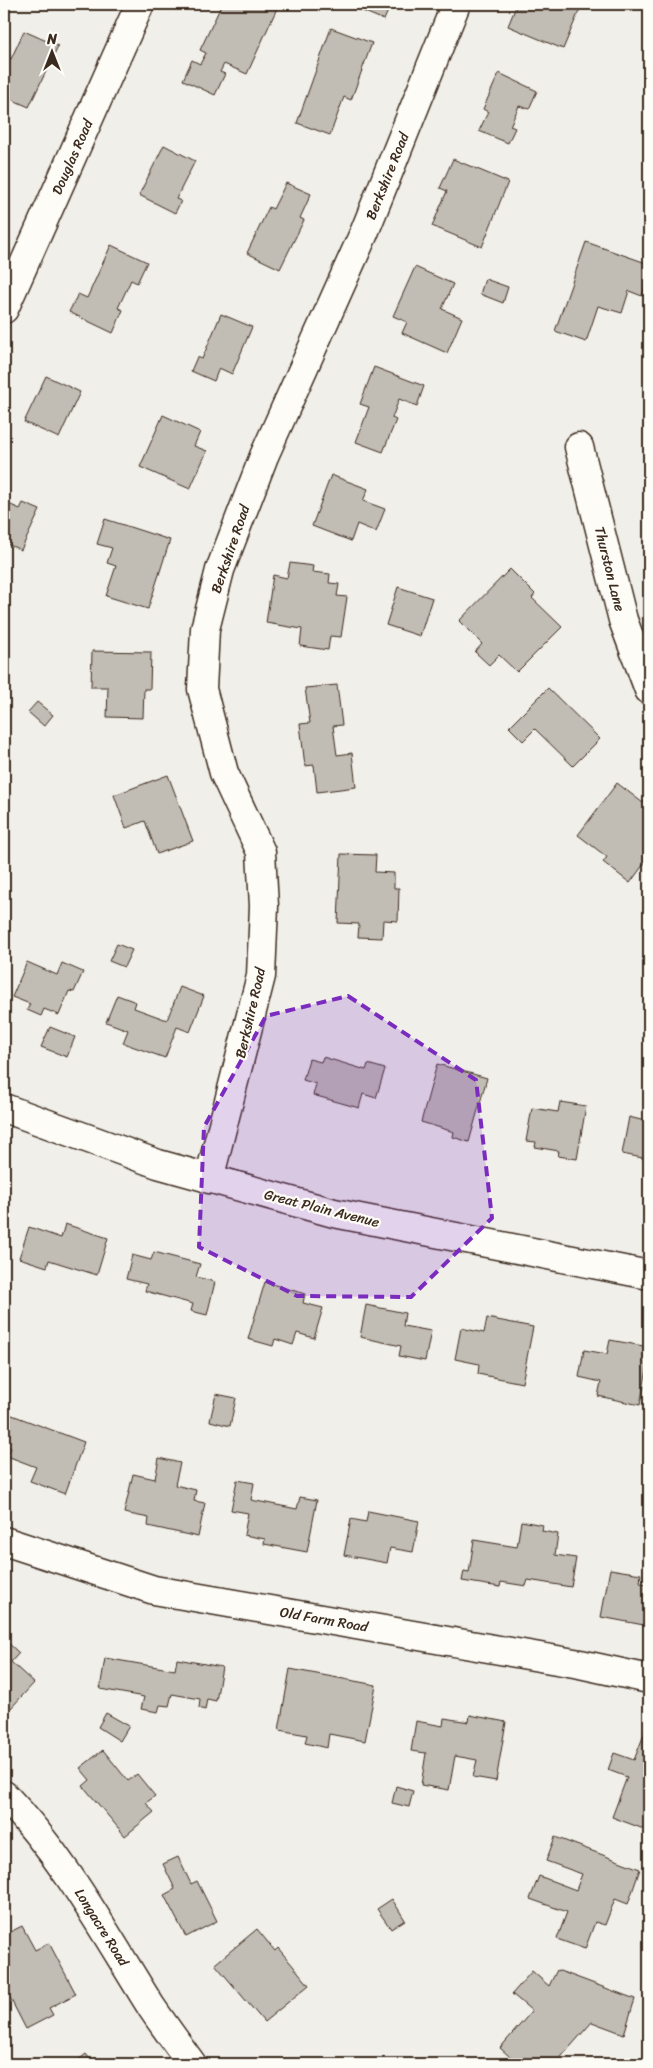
<svg xmlns="http://www.w3.org/2000/svg" width="653" height="2068" viewBox="0 0 653 2068" font-family="Sriracha,sans-serif">
<style>
.building{fill:#c1bcb4;stroke:#3b2a1e}
.lines{fill:none;stroke-linecap:round;stroke-linejoin:round}
.street-casing{stroke:#3b2a1e;stroke-width:31}
.secondary-casing{stroke:#3b2a1e;stroke-width:31}
.street{stroke:#fdfcf7;stroke-width:28}
.secondary{stroke:#fdfcf7;stroke-width:28}
.marked{fill:#7b2cbf;fill-opacity:0.2;stroke:#7b2cbf;stroke-width:4;stroke-dasharray:10 6;stroke-linejoin:round}
.labels{text-anchor:middle;stroke-width:4.5;stroke-linejoin:round;paint-order:stroke}
.street-label{font-size:14px;fill:#3b2a1e;stroke:#fdfcf7}
</style>
<rect width="100%" height="100%" fill="#f1efea"/>
<filter id="ink" filterUnits="userSpaceOnUse"><feTurbulence type="fractalNoise" baseFrequency=".02" numOctaves="2"/><feDisplacementMap in="SourceGraphic" scale="10" xChannelSelector="R" yChannelSelector="G"/><feConvolveMatrix kernelMatrix="1 2 1 2 8 2 1 2 1" color-interpolation-filters="sRGB"/></filter>
<g filter="url(#ink)">
<path class="building" d="M 222,4 L 272,4 L 278,6 L 247,74 L 224,64 L 220,72 L 225,74 L 215,95 L 183,80 L 192,60 L 200,64 L 206,53 L 200,50 Z
M 346,4 L 391,4 L 384,20 Z
M 517,4 L 582,4 L 563,49 L 508,26 Z
M 331,28 L 372,43 L 351,100 L 344,97 L 330,135 L 297,123 Z
M 24,31 L 58,46 L 29,107 L 4,96 L 4,56 L 11,59 Z
M 499,73 L 537,91 L 529,109 L 519,106 L 510,126 L 515,128 L 508,143 L 479,131 L 488,112 L 483,109 Z
M 164,145 L 195,161 L 176,199 L 181,201 L 175,213 L 139,195 Z
M 453,159 L 508,182 L 482,247 L 432,226 L 447,191 L 440,188 Z
M 286,183 L 311,194 L 300,218 L 304,220 L 280,269 L 247,253 L 269,207 L 273,209 Z
M 586,242 L 649,264 L 649,273 L 642,296 L 629,291 L 622,313 L 598,306 L 586,342 L 555,331 Z
M 111,245 L 147,262 L 137,283 L 131,280 L 118,308 L 123,310 L 113,333 L 69,312 L 78,294 L 87,298 Z
M 415,267 L 453,284 L 442,309 L 462,318 L 447,353 L 402,333 L 407,322 L 393,316 Z
M 485,279 L 508,287 L 503,303 L 480,294 Z
M 221,314 L 252,327 L 232,374 L 219,368 L 214,381 L 191,371 L 197,357 L 202,359 Z
M 374,367 L 424,386 L 417,406 L 399,399 L 392,418 L 396,420 L 383,452 L 356,442 L 369,407 L 360,404 Z
M 46,376 L 80,392 L 59,438 L 24,422 Z
M 163,415 L 200,432 L 194,446 L 207,451 L 190,489 L 140,467 Z
M 331,475 L 368,489 L 363,501 L 385,509 L 376,532 L 357,524 L 351,541 L 312,526 Z
M 4,502 L 20,509 L 23,503 L 40,510 L 21,550 L 7,544 L 4,551 Z
M 105,519 L 170,540 L 148,609 L 106,596 L 116,566 L 107,563 L 112,548 L 97,544 Z
M 290,563 L 313,566 L 312,572 L 330,574 L 329,583 L 339,584 L 337,596 L 347,597 L 341,637 L 330,636 L 328,650 L 300,646 L 302,629 L 266,623 L 273,575 L 287,578 Z
M 510,569 L 535,594 L 532,598 L 562,627 L 517,672 L 499,655 L 489,665 L 475,652 L 482,644 L 459,621 Z
M 398,587 L 432,598 L 420,636 L 386,625 Z
M 92,651 L 151,652 L 150,689 L 144,689 L 143,718 L 107,717 L 108,687 L 91,687 Z
M 337,685 L 342,725 L 333,726 L 337,755 L 352,753 L 356,787 L 317,792 L 314,765 L 305,766 L 300,724 L 310,723 L 305,688 Z
M 548,688 L 600,739 L 573,766 L 535,729 L 523,741 L 509,727 Z
M 37,702 L 53,715 L 44,726 L 28,712 Z
M 168,775 L 193,841 L 157,854 L 145,821 L 126,828 L 114,795 Z
M 617,783 L 643,803 L 647,796 L 649,797 L 649,857 L 630,883 L 603,862 L 607,857 L 578,835 Z
M 341,854 L 376,855 L 375,872 L 394,873 L 394,888 L 399,888 L 398,921 L 383,920 L 382,938 L 358,937 L 359,924 L 338,923 Z
M 117,944 L 132,950 L 124,967 L 109,961 Z
M 27,962 L 57,975 L 62,963 L 83,972 L 74,992 L 69,991 L 59,1015 L 44,1009 L 41,1016 L 27,1010 L 30,1004 L 12,997 Z
M 180,987 L 204,996 L 190,1032 L 177,1027 L 165,1058 L 123,1043 L 128,1030 L 106,1022 L 117,995 L 136,1002 L 134,1008 L 167,1020 Z
M 50,1027 L 75,1037 L 67,1057 L 41,1047 Z
M 323,1057 L 366,1070 L 368,1064 L 385,1069 L 376,1098 L 363,1094 L 359,1108 L 313,1095 L 316,1084 L 303,1080 L 309,1059 L 321,1062 Z
M 437,1064 L 487,1078 L 469,1142 L 453,1137 L 454,1132 L 421,1122 Z
M 560,1102 L 586,1106 L 577,1159 L 558,1156 L 559,1151 L 535,1147 L 536,1142 L 526,1141 L 532,1108 L 558,1112 Z
M 629,1117 L 649,1122 L 648,1159 L 622,1154 Z
M 65,1224 L 108,1238 L 97,1275 L 49,1260 L 47,1267 L 19,1258 L 29,1227 L 61,1238 Z
M 154,1252 L 200,1264 L 196,1277 L 215,1282 L 207,1315 L 191,1311 L 193,1304 L 145,1291 L 147,1284 L 126,1279 L 132,1255 L 151,1260 Z
M 265,1282 L 305,1294 L 303,1303 L 323,1308 L 314,1338 L 297,1333 L 293,1345 L 275,1339 L 273,1346 L 248,1339 Z
M 366,1305 L 405,1313 L 403,1326 L 431,1331 L 425,1361 L 399,1356 L 401,1346 L 360,1337 Z
M 487,1318 L 533,1327 L 522,1383 L 478,1374 L 479,1364 L 455,1359 L 461,1328 L 484,1333 Z
M 610,1340 L 649,1347 L 649,1359 L 640,1405 L 598,1396 L 601,1382 L 579,1377 L 584,1350 L 607,1354 Z
M 216,1394 L 236,1398 L 230,1426 L 210,1421 Z
M 4,1412 L 84,1442 L 65,1494 L 30,1481 L 36,1467 L 7,1456 L 11,1448 L 4,1445 Z
M 159,1458 L 180,1463 L 175,1485 L 196,1490 L 194,1501 L 205,1503 L 198,1537 L 148,1526 L 149,1518 L 124,1513 L 133,1474 L 155,1479 Z
M 237,1480 L 254,1483 L 251,1500 L 297,1509 L 300,1497 L 317,1500 L 307,1552 L 264,1544 L 265,1539 L 244,1535 L 248,1513 L 231,1510 Z
M 368,1511 L 419,1521 L 413,1552 L 390,1548 L 387,1563 L 344,1555 L 351,1519 L 366,1522 Z
M 521,1521 L 543,1525 L 542,1531 L 558,1534 L 555,1555 L 576,1558 L 571,1587 L 528,1580 L 526,1586 L 501,1582 L 500,1587 L 462,1581 L 464,1571 L 469,1572 L 474,1540 L 517,1547 Z
M 610,1569 L 641,1574 L 640,1583 L 649,1584 L 649,1626 L 601,1617 Z
M 4,1639 L 19,1653 L 11,1662 L 34,1683 L 11,1708 L 4,1702 Z
M 105,1658 L 175,1670 L 177,1659 L 222,1667 L 216,1701 L 207,1699 L 205,1710 L 199,1708 L 200,1699 L 172,1694 L 169,1706 L 160,1705 L 158,1712 L 141,1709 L 144,1697 L 100,1689 Z
M 290,1669 L 376,1685 L 365,1741 L 329,1734 L 327,1748 L 305,1743 L 307,1735 L 279,1730 Z
M 106,1713 L 129,1726 L 120,1741 L 98,1727 Z
M 470,1715 L 506,1722 L 496,1781 L 473,1777 L 477,1760 L 455,1756 L 449,1790 L 421,1785 L 426,1753 L 411,1751 L 416,1721 L 443,1726 L 444,1718 L 469,1722 Z
M 645,1732 L 649,1734 L 649,1831 L 612,1817 L 627,1777 L 608,1770 L 614,1753 L 634,1760 Z
M 103,1750 L 128,1781 L 137,1774 L 155,1796 L 146,1803 L 154,1812 L 125,1836 L 83,1786 L 90,1780 L 80,1768 Z
M 396,1786 L 413,1791 L 409,1807 L 392,1803 Z
M 555,1837 L 640,1869 L 628,1904 L 615,1899 L 605,1925 L 595,1922 L 585,1949 L 557,1939 L 567,1912 L 530,1899 L 539,1876 L 576,1890 L 582,1874 L 546,1861 Z
M 178,1857 L 191,1884 L 197,1881 L 217,1921 L 186,1937 L 164,1895 L 175,1889 L 163,1864 Z
M 392,1899 L 405,1920 L 391,1929 L 377,1909 Z
M 22,1926 L 35,1950 L 49,1943 L 76,1994 L 49,2008 L 53,2015 L 26,2029 L 4,1986 L 4,1935 Z
M 257,1929 L 275,1951 L 278,1948 L 309,1985 L 264,2022 L 215,1964 Z
M 557,1970 L 635,1999 L 624,2034 L 592,2022 L 555,2064 L 518,2064 L 500,2048 L 532,2011 L 512,1994 L 532,1971 L 549,1986 Z
M 86,2054 L 94,2064 L 73,2064 Z"/>
<g class="lines">
<defs>
<path id="street" d="M 4,309 L 140,4
M 579,447 L 623,620 L 649,690
M 209,1179 L 261,976 L 264,906 L 261,852 L 224,773 L 202,689 L 205,629 L 220,570 L 264,456 L 364,233 L 456,4
M 4,1541 L 154,1590 L 580,1664 L 649,1679
M 4,1795 C 64,1857 106,1935 152,2008 C 165,2027 179,2046 192,2064"/>
<path id="secondary" d="M 4,1108 L 158,1164 L 334,1213 L 649,1275"/>
</defs>
<use href="#street" class="street-casing"/>
<use href="#secondary" class="secondary-casing"/>
<use href="#street" class="street"/>
<use href="#secondary" class="secondary"/>
</g>
</g>
<path class="marked" d="M 348,996 L 476,1080 L 492,1218 L 411,1297 L 297,1296 L 199,1247 L 204,1127 L 266,1016 Z"/>
<g class="labels">
<g class="street-label">
<text transform="translate(72 157) rotate(-66)" y="5">Douglas Road</text>
<text transform="translate(387 176) rotate(-68)" y="5">Berkshire Road</text>
<text transform="translate(230 549) rotate(-71)" y="5">Berkshire Road</text>
<text transform="translate(610 569) rotate(76)" y="5">Thurston Lane</text>
<text transform="translate(250 1013) rotate(-77)" y="5">Berkshire Road</text>
<text transform="translate(322 1208) rotate(14)" y="5">Great Plain Avenue</text>
<text transform="translate(324 1619) rotate(10)" y="5">Old Farm Road</text>
<text transform="translate(102 1927) rotate(58)" y="5">Longacre Road</text>
</g>
</g>
<rect width="653" height="2068" fill="none" stroke="#fdfcf7" stroke-width="20"/>
<rect x="10" y="10" width="633" height="2048" fill="none" stroke="#3b2a1e" stroke-width="2" filter="url(#ink)"/>
<g transform="translate(52 52)" stroke="#fdfcf7" stroke-width="4" paint-order="stroke">
<path d="M0-4L9 19L0 12L-9 19Z" fill="#3b2a1e"/>
<text y="-8" font-size="14" font-weight="bold" text-anchor="middle" fill="#3b2a1e">N</text>
</g>
</svg>
